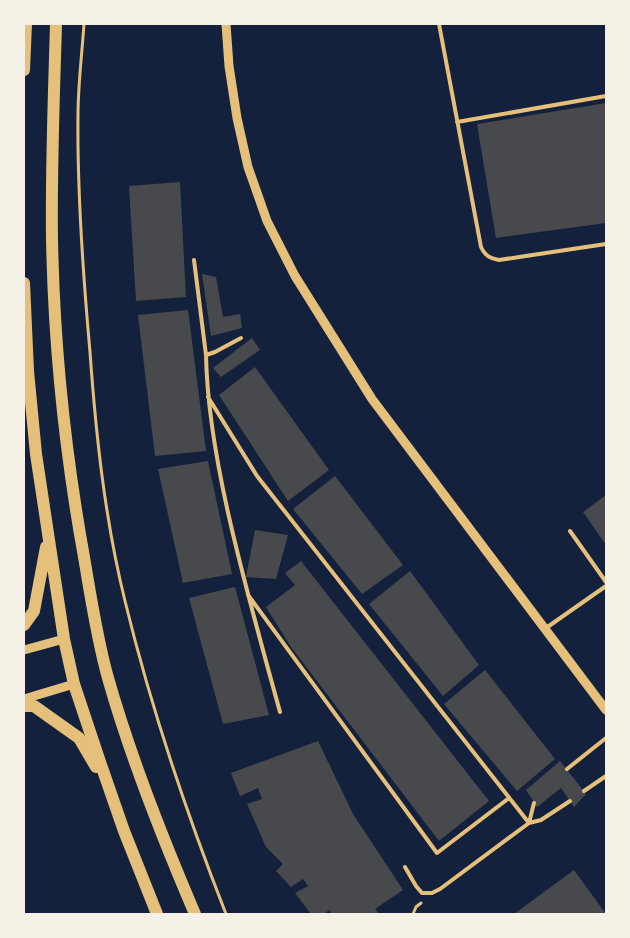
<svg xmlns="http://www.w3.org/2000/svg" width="630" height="938" viewBox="0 0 630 938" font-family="Literata,serif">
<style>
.building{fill:#48494c}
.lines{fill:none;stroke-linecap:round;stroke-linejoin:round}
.path{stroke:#e5c07b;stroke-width:3}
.service{stroke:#e5c07b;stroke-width:4}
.tertiary{stroke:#e5c07b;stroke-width:9}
.primary{stroke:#e5c07b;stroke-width:12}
</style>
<rect width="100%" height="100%" fill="#14213d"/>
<path class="building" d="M 606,103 L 606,223 L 496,238 L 477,124 Z
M 180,182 L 186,297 L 136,301 L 129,186 Z
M 202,274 L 216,277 L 223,317 L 240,314 L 242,328 L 211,336 Z
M 188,310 L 206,451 L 155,456 L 138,315 Z
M 252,338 L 260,350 L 221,377 L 213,368 Z
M 255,367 L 329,470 L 288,501 L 219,395 Z
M 208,461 L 232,574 L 183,583 L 158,469 Z
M 335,476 L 403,565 L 362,594 L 293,509 Z
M 606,495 L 606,545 L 583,512 Z
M 255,530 L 288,535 L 276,579 L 246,577 Z
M 301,561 L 489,801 L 439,841 L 291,647 L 266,607 L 295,585 L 285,573 Z
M 410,571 L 479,665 L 443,696 L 369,604 Z
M 235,587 L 269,715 L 223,724 L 189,598 Z
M 485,670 L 555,759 L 517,791 L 444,704 Z
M 318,741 L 353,814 L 403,890 L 375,909 L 379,914 L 332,914 L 329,910 L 324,914 L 311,914 L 295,893 L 308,886 L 303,879 L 291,887 L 276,871 L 283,864 L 266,847 L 247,804 L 262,799 L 258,788 L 240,796 L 231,773 Z
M 560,761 L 586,794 L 574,807 L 561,788 L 537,807 L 526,790 Z
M 574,870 L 606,914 L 514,914 Z"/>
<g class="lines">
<path class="path" d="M 84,24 C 82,54 78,85 78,115 C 77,194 83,274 90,352 C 96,436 105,520 125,601 C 151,708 186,812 226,914
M 413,914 L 416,907 L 421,903"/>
<path class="service" d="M 439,24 L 481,247 C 485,256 490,258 499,260 L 606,244
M 457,122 L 606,96
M 194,260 L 206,355
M 241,338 L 215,352 L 206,355 C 207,410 217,464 229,517 C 244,583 262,647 280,712
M 208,397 L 257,476 L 529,823 L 440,889 L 432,893 L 422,893 L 416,886 L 405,867
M 570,531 L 606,582
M 248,595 L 437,853 L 509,798
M 546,628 L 606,586
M 567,769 L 606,738
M 584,791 L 606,776
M 534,803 L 529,823 L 541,820 L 570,801"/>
<path class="tertiary" d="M 226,24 L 229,66 L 237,118 L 248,167 L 267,221 L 295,276 L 372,399 L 606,710
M 24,650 L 64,639
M 24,699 L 74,684"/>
<path class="primary" d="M 56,24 C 54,95 51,167 52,239 C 54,346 65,452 84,557 C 91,598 97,639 108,678 C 131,759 162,837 195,914
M 24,70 L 26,24
M 24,283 L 28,371 L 36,454 L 64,639 L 74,684 L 99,759 L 124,831 L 157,914
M 24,625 L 34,611 L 46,547
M 24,706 L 34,706 L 79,738 L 96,767"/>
</g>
<rect width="630" height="938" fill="none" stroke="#f6f1e7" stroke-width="50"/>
</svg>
